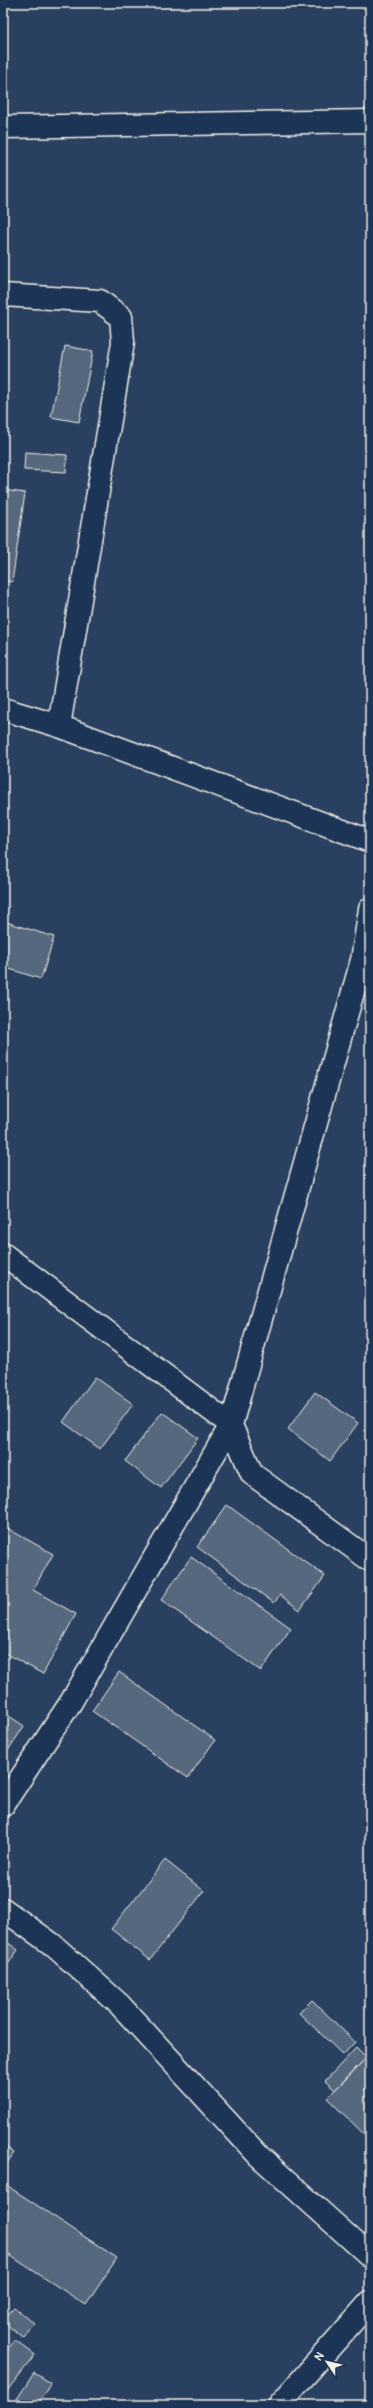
<svg xmlns="http://www.w3.org/2000/svg" width="373" height="2408" viewBox="0 0 373 2408" font-family="Pangolin,sans-serif">
<style>
.building{fill:#56677d;stroke:#f4f1e8}
.lines{fill:none;stroke-linecap:round;stroke-linejoin:round}
.minor-casing{stroke:#f4f1e8;stroke-width:25}
.minor{stroke:#1d3557;stroke-width:22}
</style>
<rect width="100%" height="100%" fill="#2a4060"/>
<filter id="ink" filterUnits="userSpaceOnUse"><feTurbulence type="fractalNoise" baseFrequency=".025" numOctaves="2"/><feDisplacementMap in="SourceGraphic" scale="8" xChannelSelector="R" yChannelSelector="G"/><feConvolveMatrix kernelMatrix="1 2 1 2 8 2 1 2 1" color-interpolation-filters="sRGB"/></filter>
<g filter="url(#ink)">
<path class="building" d="M 65,346 L 93,351 L 79,422 L 51,417 Z
M 25,452 L 67,455 L 66,472 L 24,470 Z
M 3,490 L 25,493 L 12,582 L 3,581 Z
M 3,921 L 54,937 L 41,979 L 3,967 Z
M 95,1377 L 133,1404 L 100,1449 L 63,1422 Z
M 315,1392 L 358,1423 L 330,1461 L 288,1429 Z
M 162,1412 L 198,1438 L 161,1488 L 125,1461 Z
M 227,1505 L 325,1576 L 300,1610 L 280,1595 L 274,1603 L 197,1547 Z
M 3,1526 L 53,1554 L 33,1590 L 76,1614 L 43,1674 L 3,1652 Z
M 191,1557 L 291,1628 L 261,1671 L 161,1600 Z
M 119,1672 L 215,1740 L 188,1778 L 92,1711 Z
M 3,1712 L 24,1726 L 7,1752 L 3,1749 Z
M 165,1860 L 204,1891 L 150,1960 L 111,1929 Z
M 3,1939 L 18,1950 L 3,1971 Z
M 312,2000 L 355,2042 L 343,2055 L 299,2013 Z
M 356,2048 L 366,2058 L 335,2090 L 325,2081 Z
M 366,2058 L 370,2062 L 370,2140 L 327,2098 Z
M 3,2145 L 14,2153 L 4,2167 L 3,2167 Z
M 3,2183 L 117,2258 L 86,2305 L 3,2251 Z
M 14,2307 L 34,2323 L 24,2338 L 3,2322 Z
M 15,2340 L 35,2355 L 3,2396 L 3,2355 Z
M 34,2373 L 51,2383 L 37,2405 L 13,2405 Z"/>
<g class="lines">
<defs>
<path id="minor" d="M 3,127 L 370,121
M 3,295 L 100,301 L 121,317 L 123,342 L 59,726
M 3,709 L 59,726 L 370,841
M 3,1254 L 231,1425 L 252,1474 L 370,1560
M 3,1805 L 71,1702 L 231,1425 L 362,960 L 370,909
M 3,1909 L 53,1945 L 119,2004 L 259,2156 L 370,2256
M 279,2405 L 370,2302"/>
</defs>
<use href="#minor" class="minor-casing"/>
<use href="#minor" class="minor"/>
</g>
</g>
<rect width="373" height="2408" fill="none" stroke="#1d3557" stroke-width="16"/>
<rect x="8" y="8" width="357" height="2392" fill="none" stroke="#f4f1e8" stroke-width="1.5" filter="url(#ink)"/>
<g transform="translate(327 2362) rotate(305)" stroke="#1d3557" stroke-width="3" paint-order="stroke">
<path d="M0-3L7 15L0 10L-7 15Z" fill="#f4f1e8"/>
<text y="-6" font-size="11" font-weight="bold" text-anchor="middle" fill="#f4f1e8">N</text>
</g>
</svg>
